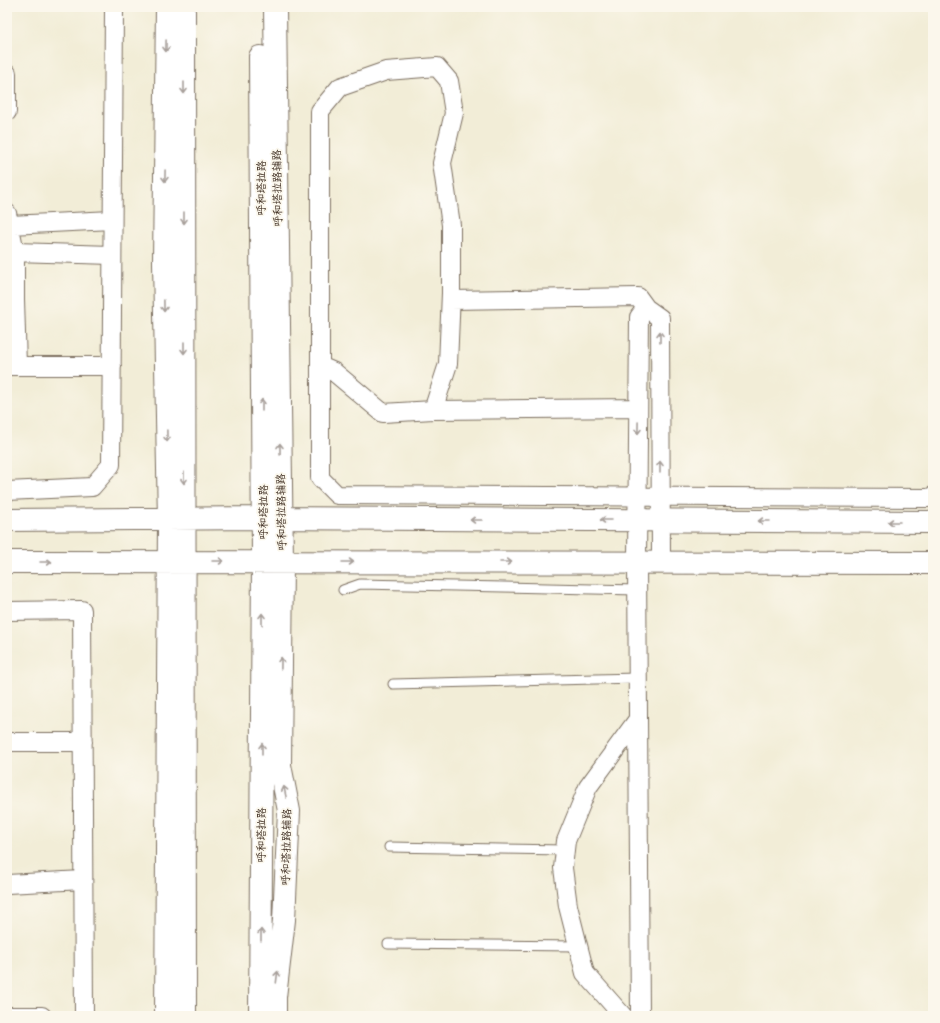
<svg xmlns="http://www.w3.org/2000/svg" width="940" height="1023" viewBox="0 0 940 1023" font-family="'Comic Neue','LXGW WenKai TC',sans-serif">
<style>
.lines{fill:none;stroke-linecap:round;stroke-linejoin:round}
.lane-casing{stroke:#7b6e5f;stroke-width:11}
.street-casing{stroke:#7b6e5f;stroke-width:20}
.secondary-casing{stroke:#7b6e5f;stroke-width:24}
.lane{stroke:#fff;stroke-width:9}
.street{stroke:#fff;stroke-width:18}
.secondary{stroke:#fff;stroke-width:22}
.oneway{stroke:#a79f9a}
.labels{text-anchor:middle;stroke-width:3.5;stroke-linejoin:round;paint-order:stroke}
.street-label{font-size:11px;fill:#3b2a1e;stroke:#fbf7ec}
</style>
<rect width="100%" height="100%" fill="#fbf7ec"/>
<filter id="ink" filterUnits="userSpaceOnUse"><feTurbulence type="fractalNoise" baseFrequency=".025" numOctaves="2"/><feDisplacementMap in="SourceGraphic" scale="8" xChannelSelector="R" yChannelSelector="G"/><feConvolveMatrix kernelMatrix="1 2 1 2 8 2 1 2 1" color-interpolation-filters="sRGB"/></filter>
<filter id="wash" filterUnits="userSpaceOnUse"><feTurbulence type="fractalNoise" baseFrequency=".012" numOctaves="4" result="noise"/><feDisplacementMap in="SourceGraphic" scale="16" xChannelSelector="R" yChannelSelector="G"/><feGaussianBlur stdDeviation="0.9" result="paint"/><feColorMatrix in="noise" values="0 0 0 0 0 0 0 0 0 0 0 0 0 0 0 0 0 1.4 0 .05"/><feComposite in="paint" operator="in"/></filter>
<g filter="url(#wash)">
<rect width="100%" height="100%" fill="#f2edd7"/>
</g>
<g filter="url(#ink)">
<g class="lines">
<defs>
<path id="lane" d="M 343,590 L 360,584 L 637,590
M 393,684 L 637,678
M 389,847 L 565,850
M 388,944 L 578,946"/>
<path id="street" d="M 7,73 L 7,112
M 7,213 L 15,252 L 15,299
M 10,225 L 112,220
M 15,252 L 112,255
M 7,299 L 15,299 L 17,366
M 451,300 L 638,297 L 646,308
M 7,366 L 112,366
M 320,366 L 334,372 L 383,413 L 433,410 L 448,364 L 451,293 L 451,225 L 442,163 L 454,113 L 449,81 L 437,67 L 386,71 L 340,87 L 320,111 L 320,478 L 337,495 L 928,498 L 933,496
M 433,410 L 638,408
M 7,491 L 92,487 L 111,465 L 114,7
M 7,611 L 82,610 L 84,1016
M 7,742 L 83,742
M 7,884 L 83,880
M 7,1016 L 42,1016
M 623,1016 L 585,973 L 568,906 L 563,868 L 566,841 L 588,787 L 638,719
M 640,1016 L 637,562 L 639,317 L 646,308 L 660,318 L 661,562"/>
<path id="secondary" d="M 184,7 L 185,1016
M 7,520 L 263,518 L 933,522
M 7,562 L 933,563
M 166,1016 L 169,520 L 164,262 L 167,7
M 260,1016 L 263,561 L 260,57
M 275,1016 L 275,997 L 284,920 L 289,811 L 280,765 L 282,562 L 275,7"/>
</defs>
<use href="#lane" class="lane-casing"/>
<use href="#street" class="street-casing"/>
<use href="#secondary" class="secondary-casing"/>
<use href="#lane" class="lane"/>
<use href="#street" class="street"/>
<use href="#secondary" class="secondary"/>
</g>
<defs><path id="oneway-shaft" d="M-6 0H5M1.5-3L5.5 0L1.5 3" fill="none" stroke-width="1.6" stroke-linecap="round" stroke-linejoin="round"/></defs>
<g class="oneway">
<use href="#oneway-shaft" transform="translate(166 46) rotate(91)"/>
<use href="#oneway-shaft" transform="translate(184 88) rotate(90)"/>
<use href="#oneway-shaft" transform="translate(165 176) rotate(91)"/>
<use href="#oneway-shaft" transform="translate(184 218) rotate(90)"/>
<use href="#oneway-shaft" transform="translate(164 306) rotate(89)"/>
<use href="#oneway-shaft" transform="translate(660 337) rotate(-90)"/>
<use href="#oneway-shaft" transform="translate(184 348) rotate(90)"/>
<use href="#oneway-shaft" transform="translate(262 405) rotate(-90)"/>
<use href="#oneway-shaft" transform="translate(638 428) rotate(91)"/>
<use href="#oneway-shaft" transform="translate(167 436) rotate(89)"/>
<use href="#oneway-shaft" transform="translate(280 449) rotate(-91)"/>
<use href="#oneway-shaft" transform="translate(660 467) rotate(-90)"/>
<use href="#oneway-shaft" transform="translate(184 478) rotate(90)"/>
<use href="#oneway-shaft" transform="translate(476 520) rotate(-180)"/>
<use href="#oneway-shaft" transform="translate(606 520) rotate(-180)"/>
<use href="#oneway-shaft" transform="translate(764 521) rotate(-180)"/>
<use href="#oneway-shaft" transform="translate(894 522) rotate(-180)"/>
<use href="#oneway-shaft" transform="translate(218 561)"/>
<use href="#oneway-shaft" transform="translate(46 562)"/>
<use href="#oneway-shaft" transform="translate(348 562)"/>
<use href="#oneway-shaft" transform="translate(506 562)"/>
<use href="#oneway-shaft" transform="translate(262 619) rotate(-90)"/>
<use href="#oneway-shaft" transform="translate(281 663) rotate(-89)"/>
<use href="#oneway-shaft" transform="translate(262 749) rotate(-90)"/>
<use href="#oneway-shaft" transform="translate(285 792) rotate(-102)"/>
<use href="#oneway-shaft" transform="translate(261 935) rotate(-90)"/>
<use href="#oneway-shaft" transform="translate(277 977) rotate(-83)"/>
</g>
</g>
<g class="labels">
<g class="street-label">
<text transform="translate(261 188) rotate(-90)" y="4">呼和塔拉路</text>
<text transform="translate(277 188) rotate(-91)" y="4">呼和塔拉路辅路</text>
<text transform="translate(263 512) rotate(-90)" y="4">呼和塔拉路</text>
<text transform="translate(281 512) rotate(-91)" y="4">呼和塔拉路辅路</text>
<text transform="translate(261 835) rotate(-90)" y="4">呼和塔拉路</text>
<text transform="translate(286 847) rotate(-89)" y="4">呼和塔拉路辅路</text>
</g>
</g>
<rect width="940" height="1023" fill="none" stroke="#fbf7ec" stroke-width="24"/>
</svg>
